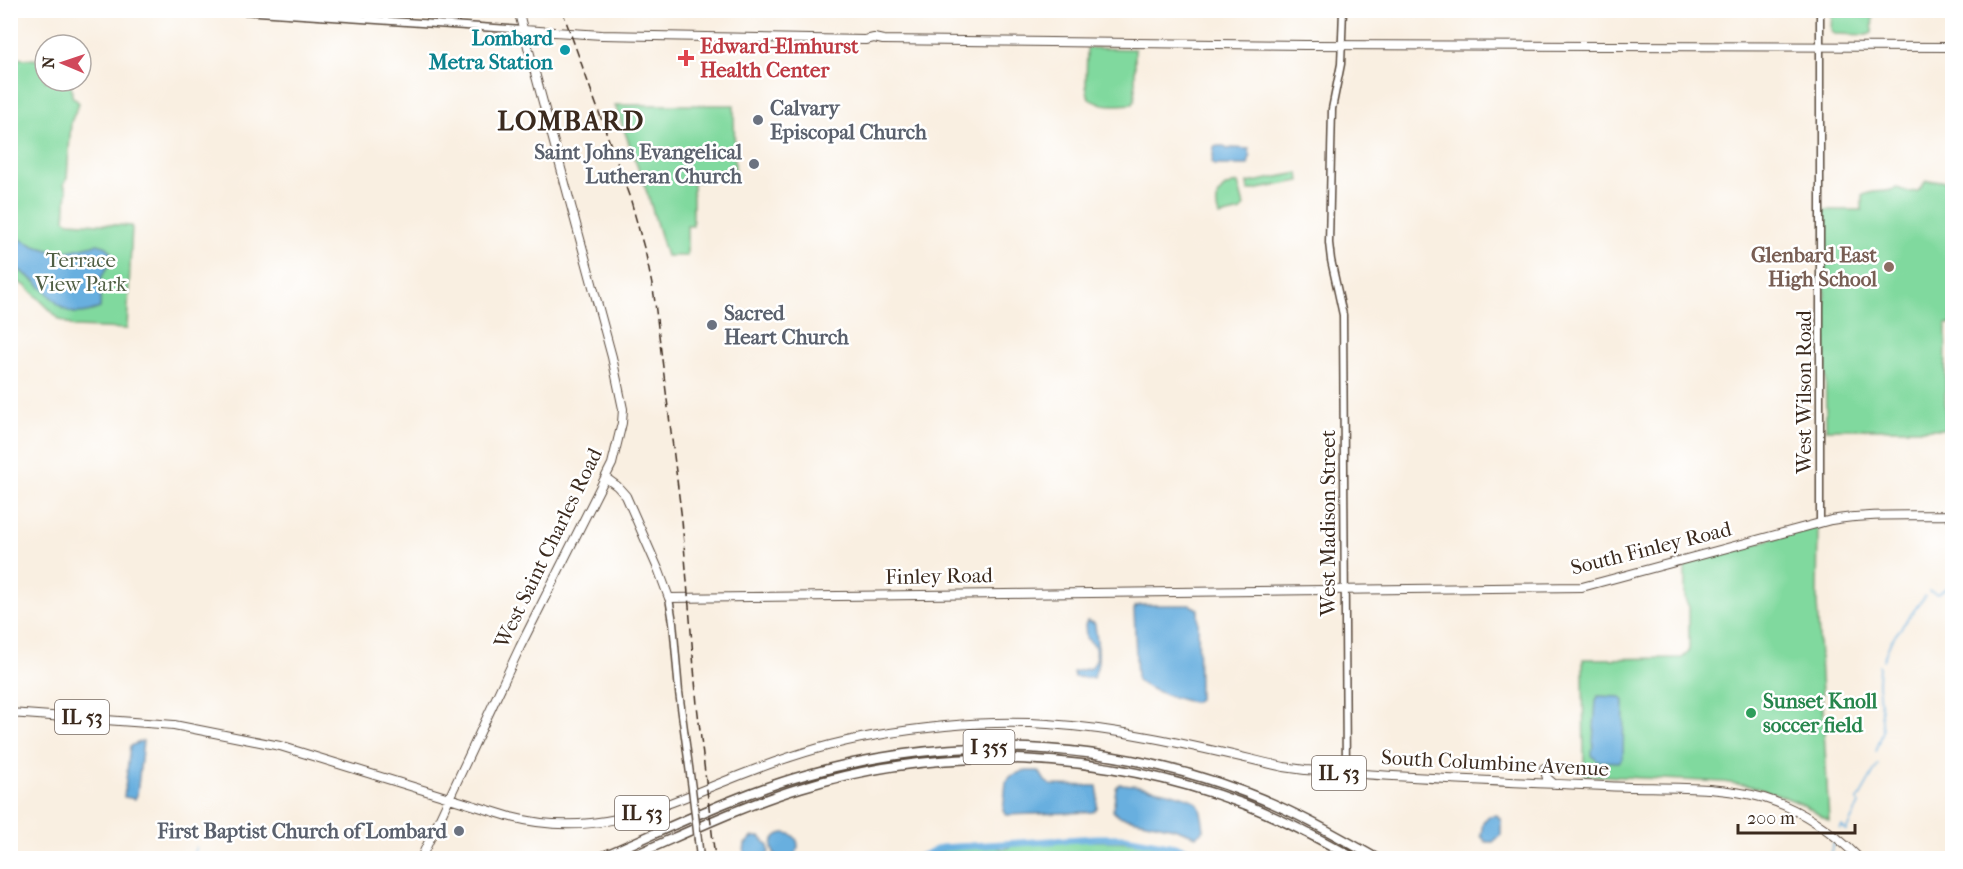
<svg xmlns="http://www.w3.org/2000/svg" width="1963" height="869" viewBox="0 0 1963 869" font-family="'IM FELL French Canon',serif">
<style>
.green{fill:#80d99e;stroke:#5e825e;stroke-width:1.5}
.water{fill:#68afdf;stroke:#526c7e;stroke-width:1.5}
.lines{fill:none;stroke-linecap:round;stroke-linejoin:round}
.stream{stroke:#68afdf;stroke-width:1.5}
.river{stroke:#68afdf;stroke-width:7}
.minor-casing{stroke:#58483b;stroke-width:9}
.major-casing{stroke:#58483b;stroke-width:10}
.highway-casing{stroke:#58483b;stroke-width:11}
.minor{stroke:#fff;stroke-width:6}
.major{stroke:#fff;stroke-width:8}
.highway{stroke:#fff;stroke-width:8}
.rail{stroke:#3b2a1e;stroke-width:1.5;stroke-dasharray:9 4.5;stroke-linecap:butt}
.minor-bridge-casing{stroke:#58483b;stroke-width:9;stroke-linecap:butt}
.minor-bridge{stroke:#fff;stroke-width:6}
.culture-dot{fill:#0f9aa8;stroke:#fff;stroke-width:2}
.health-dot{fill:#e0444e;stroke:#fff;stroke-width:2}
.worship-dot{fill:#6b7280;stroke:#fff;stroke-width:2}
.education-dot{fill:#8d6e63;stroke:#fff;stroke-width:2}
.leisure-dot{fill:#2e9e5b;stroke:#fff;stroke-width:2}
.labels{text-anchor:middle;stroke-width:5;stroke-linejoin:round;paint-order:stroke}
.shield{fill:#fff;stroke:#766a62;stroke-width:1.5}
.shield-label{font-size:20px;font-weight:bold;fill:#3b2a1e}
.culture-label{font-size:21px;font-weight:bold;fill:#0d838f;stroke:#fff;text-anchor:end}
.health-label{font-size:21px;font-weight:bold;fill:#be3a42;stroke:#fff;text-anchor:start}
.worship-label{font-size:21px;font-weight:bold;fill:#5b616d;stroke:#fff;text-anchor:start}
.education-label{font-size:21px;font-weight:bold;fill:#785e54;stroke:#fff;text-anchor:end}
.park-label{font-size:21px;fill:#505f44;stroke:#fff}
.street-label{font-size:21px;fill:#3b2a1e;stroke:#fff}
.leisure-label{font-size:21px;font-weight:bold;fill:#27864d;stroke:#fff;text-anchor:start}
.district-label{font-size:27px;font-weight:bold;letter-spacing:1.5px;fill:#3b2a1e;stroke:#fff}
</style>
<rect width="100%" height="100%" fill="#fff"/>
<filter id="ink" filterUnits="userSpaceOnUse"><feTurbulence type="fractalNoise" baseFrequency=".0167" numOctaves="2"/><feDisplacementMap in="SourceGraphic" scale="12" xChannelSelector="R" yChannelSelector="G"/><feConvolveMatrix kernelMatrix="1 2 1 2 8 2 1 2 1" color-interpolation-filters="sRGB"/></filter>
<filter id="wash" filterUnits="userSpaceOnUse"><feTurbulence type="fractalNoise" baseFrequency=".008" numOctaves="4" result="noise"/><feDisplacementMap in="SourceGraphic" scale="24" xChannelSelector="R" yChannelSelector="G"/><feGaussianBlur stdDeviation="1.35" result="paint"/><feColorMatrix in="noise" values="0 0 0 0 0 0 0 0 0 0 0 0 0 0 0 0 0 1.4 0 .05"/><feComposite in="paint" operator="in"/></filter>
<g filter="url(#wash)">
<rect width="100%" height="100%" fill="#f9efe1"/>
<path class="green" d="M 1832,11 L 1873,11 L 1872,33 L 1867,35 L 1834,34 L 1831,30 Z
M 1087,48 L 1135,49 L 1135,99 L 1133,104 C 1119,105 1101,107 1089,99 L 1086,86 Z
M 10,58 L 45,60 L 45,81 L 71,81 L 72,96 L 79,103 L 71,122 L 67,178 L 64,184 L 67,190 L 65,219 L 69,222 L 132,226 L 127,329 L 74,327 L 59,319 L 26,286 L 11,278 Z
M 615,105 L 734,105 L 735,179 L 704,179 L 703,181 L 693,182 L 693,226 L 687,226 L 687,256 L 666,256 L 649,198 Z
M 1299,173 L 1300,181 L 1248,191 L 1247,183 Z
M 1926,181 L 1952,181 L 1952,324 L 1946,324 L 1945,429 L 1826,429 L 1824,210 L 1862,210 L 1862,196 C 1872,189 1885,194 1897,188 L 1909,192 L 1918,191 Z
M 1238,183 L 1244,206 L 1241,211 L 1219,216 C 1213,199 1219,185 1238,183 Z
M 1818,526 L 1817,602 L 1829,821 L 1804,805 L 1777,794 L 1750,786 L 1723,782 L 1584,775 L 1583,659 L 1682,658 L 1689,652 L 1689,607 L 1685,599 L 1685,563 Z
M 1088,841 C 1130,841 1158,842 1198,858 L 923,858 L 945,850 L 995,847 L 1004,849 L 1018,844 Z"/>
<path class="water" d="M 1218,146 L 1224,146 L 1227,149 L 1233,148 L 1249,149 L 1250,156 L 1248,165 L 1214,165 L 1212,163 L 1214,147 Z
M 11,235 L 35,246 L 59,253 L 98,244 L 107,247 L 111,252 L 112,259 L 101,278 L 100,308 C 67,321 63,308 41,287 C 32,278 21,271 11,265 Z
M 1140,605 L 1190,605 L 1198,609 L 1199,699 L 1196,702 C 1184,702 1145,689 1137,680 L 1134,609 L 1136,606 Z
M 1087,621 L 1094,623 L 1095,625 C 1097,644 1102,661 1093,678 L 1074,677 L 1073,672 L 1091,668 L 1096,660 L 1095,646 L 1086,638 L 1085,625 Z
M 1598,696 L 1621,697 L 1624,701 L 1623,758 L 1619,762 L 1597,761 L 1592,755 L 1596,701 Z
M 143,741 L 137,795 L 135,799 L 124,797 C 126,780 128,763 130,746 Z
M 1023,771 L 1039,771 L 1045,781 L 1051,785 L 1097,786 L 1098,792 L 1097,808 L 1093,812 L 1006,815 L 1003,811 L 1006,782 L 1011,776 Z
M 1119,784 C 1130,783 1190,795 1197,803 C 1202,810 1203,821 1204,830 L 1196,836 L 1174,828 L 1118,816 L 1113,811 L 1116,788 Z
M 1497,815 L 1501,820 L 1501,835 L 1493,842 L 1486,842 L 1481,836 L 1483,822 L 1489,816 Z
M772 846a13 13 0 1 1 26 0a13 13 0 1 1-26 0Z
M 753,837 L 760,837 L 768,845 L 769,852 L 766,858 L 747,858 L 744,852 L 745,844 Z"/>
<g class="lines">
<path class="stream" d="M 1929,591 L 1937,594 L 1947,587 L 1952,591
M 1883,660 L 1891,641 L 1925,596
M 1876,752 L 1883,731 L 1878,684 L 1879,665
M 1840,829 L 1842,826 L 1846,831 L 1859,804 L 1858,800 L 1878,765
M 192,858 L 196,847
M 1830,858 L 1833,842"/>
<path class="river" d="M 918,858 L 941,848 L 1097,838 L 1125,838 L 1180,848 L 1209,858"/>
</g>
</g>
<g filter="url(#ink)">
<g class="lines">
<defs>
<path id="minor" d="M 228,10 L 523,30
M 1343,10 L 1341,64 L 1332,109 L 1329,243 L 1331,260 L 1343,315 L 1346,773
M 1820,523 L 1820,10
M 669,598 L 673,622 L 679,692 L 692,789
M 698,840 L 700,858"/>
<path id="major" d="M 523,30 L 602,35 L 865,40 L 874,38 L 883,40 L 1306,45 L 1952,47
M 606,478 L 617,486 L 626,496 L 659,571 L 669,598 L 1582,587 L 1831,520 C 1871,513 1912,516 1952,515
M 10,713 L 174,725 L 280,746 L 511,817 C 602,841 669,802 751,771 C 790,756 831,743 872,736 C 930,726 989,720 1048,724 C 1128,729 1206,749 1284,767 L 1305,770 C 1405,778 1505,782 1605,786 C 1657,789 1713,784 1764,798 C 1800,809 1833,832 1859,858
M 1544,768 L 1547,778 L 1554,784
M 421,858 L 520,647 L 612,464 L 622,423 L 623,409 L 612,357 L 518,10"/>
<path id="highway" d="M 599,858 C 667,829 734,795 805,775 C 950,733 1106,739 1247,793 C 1292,810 1334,834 1376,858
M 628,858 C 684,834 741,806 800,788 C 945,743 1103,751 1244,804 C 1282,819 1318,838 1354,858"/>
</defs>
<use href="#minor" class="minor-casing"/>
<use href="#major" class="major-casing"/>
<use href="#highway" class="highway-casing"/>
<use href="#minor" class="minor"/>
<use href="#major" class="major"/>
<use href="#highway" class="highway"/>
<path class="rail" d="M 562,10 L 631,201 L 646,255 L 654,295 L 682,520 L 697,705 L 715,858"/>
<defs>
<path id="minor-bridge" d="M 692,789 L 698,840"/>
</defs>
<use href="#minor-bridge" class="minor-bridge-casing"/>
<use href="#minor-bridge" class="minor-bridge"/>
</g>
</g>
<circle class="culture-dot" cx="565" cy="50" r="6"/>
<path class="health-dot" d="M683 49h6v6h6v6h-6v6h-6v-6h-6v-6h6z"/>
<g class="worship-dot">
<circle cx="758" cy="120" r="6"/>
<circle cx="754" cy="164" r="6"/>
<circle cx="712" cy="325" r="6"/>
<circle cx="459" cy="831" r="6"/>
</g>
<circle class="education-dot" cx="1889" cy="267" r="6"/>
<circle class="leisure-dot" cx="1751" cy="713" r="6"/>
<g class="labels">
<g class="shield">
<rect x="55" y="700" width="54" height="34" rx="4.5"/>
<rect x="963.5" y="730" width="51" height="34" rx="4.5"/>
<rect x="1312" y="756" width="54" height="34" rx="4.5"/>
<rect x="615" y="796" width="54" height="34" rx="4.5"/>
</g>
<g class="shield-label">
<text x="82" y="724">IL 53</text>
<text x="989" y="754">I 355</text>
<text x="1339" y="780">IL 53</text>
<text x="642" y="820">IL 53</text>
</g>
<g class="culture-label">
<text x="553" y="45">Lombard<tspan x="553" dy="24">Metra Station</tspan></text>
</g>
<g class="health-label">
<text x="700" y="53">Edward-Elmhurst<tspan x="700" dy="24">Health Center</tspan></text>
</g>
<g class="worship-label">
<text x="770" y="115">Calvary<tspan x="770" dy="24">Episcopal Church</tspan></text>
<text x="742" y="159" text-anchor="end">Saint Johns Evangelical<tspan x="742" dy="24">Lutheran Church</tspan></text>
<text x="724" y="320">Sacred<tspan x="724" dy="24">Heart Church</tspan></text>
<text x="447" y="838" text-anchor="end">First Baptist Church of Lombard</text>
</g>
<g class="education-label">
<text x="1877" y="262">Glenbard East<tspan x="1877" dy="24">High School</tspan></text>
</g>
<g class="park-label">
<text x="81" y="267">Terrace<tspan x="81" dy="24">View Park</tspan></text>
</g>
<g class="street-label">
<text transform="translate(1804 392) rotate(-90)" y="7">West Wilson Road</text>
<text transform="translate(1328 523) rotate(-90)" y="7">West Madison Street</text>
<text transform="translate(548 548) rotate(-64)" y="7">West Saint Charles Road</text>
<text transform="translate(1651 548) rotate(-14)" y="7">South Finley Road</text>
<text transform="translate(939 576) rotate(-1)" y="7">Finley Road</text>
<text transform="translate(1495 763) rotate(3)" y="7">South Columbine Avenue</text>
</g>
<g class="leisure-label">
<text x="1763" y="708">Sunset Knoll<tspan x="1763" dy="24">soccer field</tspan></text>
</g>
<g class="district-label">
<text x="571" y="130">LOMBARD</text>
</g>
</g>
<rect width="1963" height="869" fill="none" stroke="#fff" stroke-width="36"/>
<g transform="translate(63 63) rotate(272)"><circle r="28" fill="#ffffff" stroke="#b1aaa5" stroke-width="1.5"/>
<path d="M0-4.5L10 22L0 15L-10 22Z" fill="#d1495b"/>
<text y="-9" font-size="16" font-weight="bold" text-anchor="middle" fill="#3b2a1e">N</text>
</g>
<path d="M1738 824v9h117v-9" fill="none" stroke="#3b2a1e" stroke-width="3"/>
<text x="1747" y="824" font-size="18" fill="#3b2a1e" stroke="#ffffff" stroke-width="4.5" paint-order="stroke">200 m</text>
</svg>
